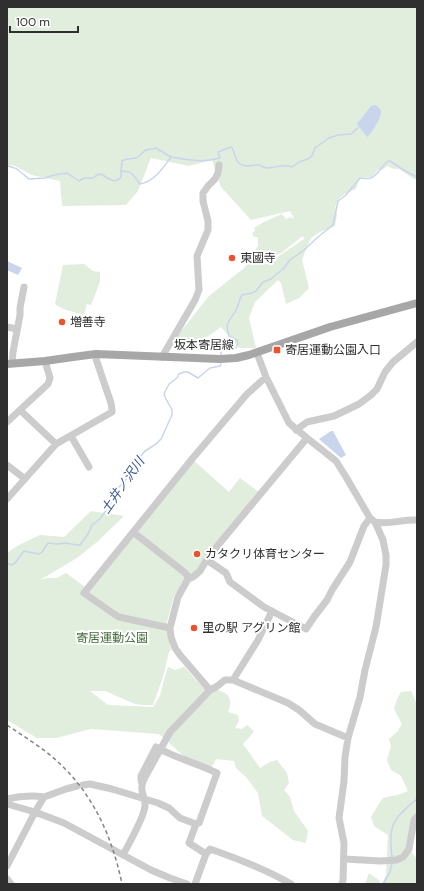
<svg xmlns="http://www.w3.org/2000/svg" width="424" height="891" viewBox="0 0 424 891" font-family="'DM Sans','Noto Sans JP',sans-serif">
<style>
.green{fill:#e1eddd}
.water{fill:#c8d5ed}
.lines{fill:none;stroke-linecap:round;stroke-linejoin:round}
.stream{stroke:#c8d5ed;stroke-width:1.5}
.minor{stroke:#ccc;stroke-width:7}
.major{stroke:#a7a7a7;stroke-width:8}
.rail{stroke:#848484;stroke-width:1.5;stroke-dasharray:4 3;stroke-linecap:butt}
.minor-bridge{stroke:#ccc;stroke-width:7}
.poi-dot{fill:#ec522c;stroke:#fff;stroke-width:1.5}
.labels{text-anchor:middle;stroke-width:4;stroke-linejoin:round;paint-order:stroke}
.poi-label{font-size:12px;fill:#2f2f2f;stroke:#fff;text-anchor:start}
.street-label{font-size:12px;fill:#2f2f2f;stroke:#fff}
.park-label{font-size:12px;fill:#456d3b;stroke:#fff}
.water-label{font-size:13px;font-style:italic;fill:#3a5995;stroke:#fff}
</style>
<rect width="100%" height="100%" fill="#fff"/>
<path class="green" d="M 7,7 L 417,7 L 417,179 L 414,179 L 399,169 L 394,169 L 387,166 L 384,169 L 378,170 L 372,177 L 360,177 L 356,189 C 344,194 340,195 335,207 L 337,215 L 335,226 L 320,232 L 312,237 L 308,244 L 302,260 L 309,288 L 299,298 L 286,304 L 281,283 L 278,280 L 255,302 L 249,318 L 256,348 L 239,348 L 221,327 L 200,342 L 178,343 L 178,335 L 209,296 L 244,268 L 249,261 L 267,264 L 304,239 L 303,236 C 291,244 279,259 263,259 C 258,259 254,258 250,257 L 258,246 L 258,237 L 254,237 L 252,233 L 255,231 L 254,228 L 264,222 L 282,214 L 286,219 L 292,217 L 295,220 L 290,211 L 251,220 L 221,187 L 212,160 L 189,166 L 151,158 L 138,191 L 126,205 L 62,206 L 60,181 L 32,175 L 13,165 L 7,166 Z
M 84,264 L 93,271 L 100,272 L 100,282 L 91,305 L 87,304 L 84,315 L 63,309 L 55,304 L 63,265 Z
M 193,460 L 229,492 L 240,478 L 259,492 L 197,569 L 181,586 L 174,596 L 167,622 L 167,632 L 171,650 L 169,652 L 163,677 L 153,705 L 143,705 L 135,704 L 105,691 L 90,691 L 108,705 L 153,707 L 160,696 L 164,680 L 168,667 L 175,670 L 184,667 C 190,672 194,679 199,683 C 211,693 238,686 228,712 L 238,715 L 239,721 L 235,728 L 242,729 L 247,725 L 254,731 L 252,734 L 243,744 L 260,768 L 270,762 L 277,760 L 287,773 L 289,783 L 284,790 L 290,797 L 294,811 L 308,831 L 306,843 L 293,840 L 262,816 L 258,793 L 246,777 L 236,768 L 234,761 L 216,759 L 211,768 L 195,766 L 159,734 L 91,729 L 56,738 L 37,738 L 7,720 L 7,553 L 17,546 L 40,535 L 64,537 L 91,511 L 124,516 L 97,542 L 77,558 L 40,580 L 47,578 L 57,578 L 66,573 L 88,589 Z
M 411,691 L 417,704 L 417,814 L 411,819 L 407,846 L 417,859 L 417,884 L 382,884 L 386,875 L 388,835 L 374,826 L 371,817 L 378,805 L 383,798 L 401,794 L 408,791 L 401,776 L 391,770 L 387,760 L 391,746 L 389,739 L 398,731 L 402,724 L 394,709 L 397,699 L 401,692 Z
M 369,873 L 380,881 L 379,884 L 365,884 Z"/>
<path class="water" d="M 375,105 C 378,106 380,108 381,112 C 381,118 372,133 367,137 L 357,124 L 371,106 Z
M 7,261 L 22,268 L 18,275 L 7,270 Z
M 331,431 L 333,431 L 346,455 L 341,458 L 319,439 Z"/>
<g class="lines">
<path class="stream" d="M 7,166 C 18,167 21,173 29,179 L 45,178 L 54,175 L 67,173 L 79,181 L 84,178 L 93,178 L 97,175 L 101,174 L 109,179 L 115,181 L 119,179 L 121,177 L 121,171 C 133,171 133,175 140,184 C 154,182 163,168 171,157 C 189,160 202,163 220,158 L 218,152 L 231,147 C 236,152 234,160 240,164 C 246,168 251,165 258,165 C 261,165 264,168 267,168 C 277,168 282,163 292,167 L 299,162 L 308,159 L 312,156 L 315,148 L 329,138 L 338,135 L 351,134 L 359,127
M 121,171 L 122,161 C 127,158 131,159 136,158 C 141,157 141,152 146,150 C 149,149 153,149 156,148 L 171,157
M 221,356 L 221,349 L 223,347 L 236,348 L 238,344 L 237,340 L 229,336 C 224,320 231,321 237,308 C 239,304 239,299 242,295 L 252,293 L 256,291 L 263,282 L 271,279 L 284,268 L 290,260 L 304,250 L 318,237 L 333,225 L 338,201 L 346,195 L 360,178 C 364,178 368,179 371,178 C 376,177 383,165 388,161 L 390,161 L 407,172 L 417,177
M 7,563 L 11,565 L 15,563 L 24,551 L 39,554 L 42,552 L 48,543 L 58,544 L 65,543 L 77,545 L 80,545 L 88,534 L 92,525 L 100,519 L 111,503 L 116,490 L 125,481 L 132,467 L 145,451 L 156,444 L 161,439 L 172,415 L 172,410 L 165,397 L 164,394 L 169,384 L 177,378 L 179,374 L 184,372 L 188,372 L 198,378 L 210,368 L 220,366 L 221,364
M 392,858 C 391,849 390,837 392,829 C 395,816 408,807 417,799
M 383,884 L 390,872 L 392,863"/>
<path class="minor" d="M 7,327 L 17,329
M 257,353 L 266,377 L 289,423 L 307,438 L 336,461 L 346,477 L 370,518 L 375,522 L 383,540 L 386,555 L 386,565 L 376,627 L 365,670 L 360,697 L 348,738 L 345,757 L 344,781 L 339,818 L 344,843 L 343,880 L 342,884
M 162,357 L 195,300 L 199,290 L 197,256 L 208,230 L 208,221 L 203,201 L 203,193 L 208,186 L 215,179 L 218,173 L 219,165
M 12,363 L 13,352 L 20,315 L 20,308 L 24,287
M 20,410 L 56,444
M 7,422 L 48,384 L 50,378 L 45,361
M 296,430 L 307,422 L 334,416 L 359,404 L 371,395 L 377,389 L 385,372 L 393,362 L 417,342
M 71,436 L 89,467
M 7,465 L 25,479
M 7,499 L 56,444 L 112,412 L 112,410 L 111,403 L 96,359 L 96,354
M 375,522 C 389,525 403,519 417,520
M 133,532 L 184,572 L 187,575 L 188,579
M 207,560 L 226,573 L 230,582 L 264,607 L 306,629 L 314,617 L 327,600 L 332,590 L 350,562 L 364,526 L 370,518
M 170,628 L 119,617 L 114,614 L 84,593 L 192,459 L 247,394 L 266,377
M 233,680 L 258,640 L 272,611
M 210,690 L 216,687 L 225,680 L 233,680 L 288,703 L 299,710 L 315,724 L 348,738
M 170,732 L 194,707 L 210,690 L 180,655 L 175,648 L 171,637 L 170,628 L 178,597 L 188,579 L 193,577 L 200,571 L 209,556 L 307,438
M 83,785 L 90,784 L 112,789 L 158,803 L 169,808 L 180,818 L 196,824 L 199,823 L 217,773 C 197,763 175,758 156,747 L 141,776 L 141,780 L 142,784
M 7,799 C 20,796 31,795 44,797
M 7,804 L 35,812 L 64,823 L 151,870 L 170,878 L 187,884
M 196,824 L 189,843 L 206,854
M 123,855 C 129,843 144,818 145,806 C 146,795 138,793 144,779
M 344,859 L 381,861 L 396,860 L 403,857 L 409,849 L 414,820 L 417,817
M 7,866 L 35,812 L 44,797 L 66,789 L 77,786
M 7,879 L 11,884
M 195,884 L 206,854 L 210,849 C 236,858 267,870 291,884"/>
<path class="major" d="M 7,364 L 45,361 L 73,357 L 96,354 L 220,359 L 236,358 L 249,355 L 330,327 L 417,303"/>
<path class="rail" d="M 7,725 C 20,734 33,742 45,751 C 89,785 111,831 122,884"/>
<path class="minor-bridge" d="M 144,779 L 170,732"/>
</g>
<g class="poi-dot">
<circle cx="232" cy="258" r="4"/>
<circle cx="62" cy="322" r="4"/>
<rect x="273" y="346" width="8" height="8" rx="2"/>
<circle cx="197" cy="554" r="4"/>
<circle cx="194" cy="628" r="4"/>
</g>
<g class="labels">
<g class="poi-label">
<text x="240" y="262">東國寺</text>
<text x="70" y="326">増善寺</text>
<text x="285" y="354">寄居運動公園入口</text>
<text x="205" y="558">カタクリ体育センター</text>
<text x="202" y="632">里の駅 アグリン館</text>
</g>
<g class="street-label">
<text x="204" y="349">坂本寄居線</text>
</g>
<g class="park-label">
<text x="112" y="642">寄居運動公園</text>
</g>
<g class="water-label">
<text transform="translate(122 485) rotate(-55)" y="5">土井ノ沢川</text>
</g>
</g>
<rect width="424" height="891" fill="none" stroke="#2f2f2f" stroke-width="16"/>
<path d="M10 26v6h68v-6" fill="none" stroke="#2f2f2f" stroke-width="2"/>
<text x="16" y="26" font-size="12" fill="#2f2f2f" stroke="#ffffff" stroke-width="3" paint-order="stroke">100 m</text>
</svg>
